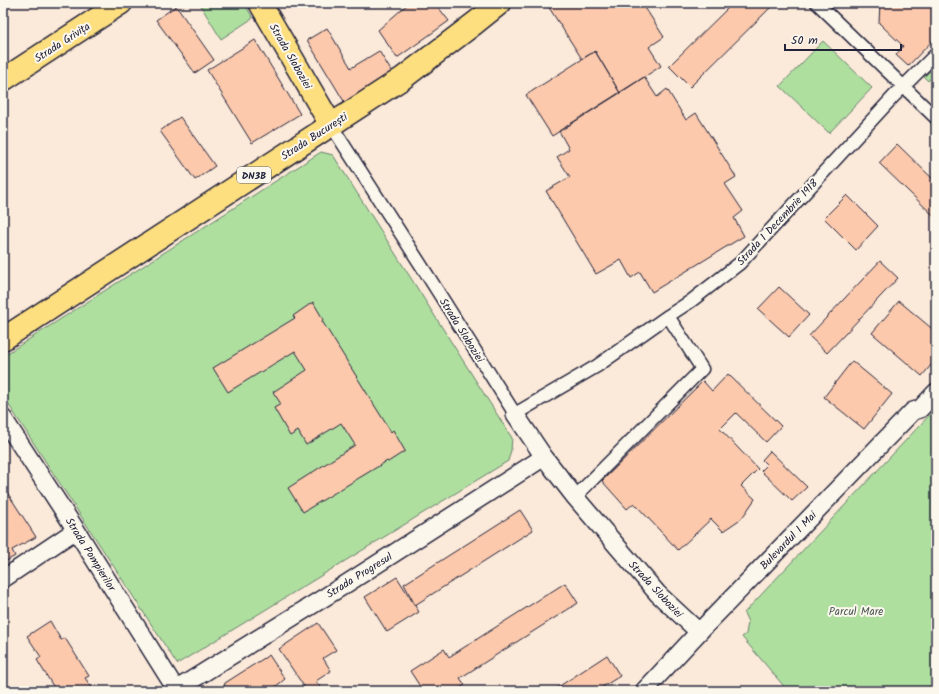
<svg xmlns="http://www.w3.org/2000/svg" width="939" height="694" viewBox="0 0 939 694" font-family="Kalam,sans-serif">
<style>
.green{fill:#aedf9f;stroke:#68806d}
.building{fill:#fcc9ac;stroke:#22223b}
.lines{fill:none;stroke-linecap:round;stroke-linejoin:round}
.pedestrian-casing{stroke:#22223b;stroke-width:15}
.minor-casing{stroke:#22223b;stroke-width:20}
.primary-casing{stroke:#22223b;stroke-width:25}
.pedestrian{stroke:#fbf7ec;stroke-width:12}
.minor{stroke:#fbf7ec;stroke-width:17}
.primary{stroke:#fedf80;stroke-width:22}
.labels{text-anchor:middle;stroke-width:4;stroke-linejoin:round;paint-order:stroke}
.shield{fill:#fbf7ec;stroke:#636270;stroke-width:1}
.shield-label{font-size:10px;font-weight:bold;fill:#22223b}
.street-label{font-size:11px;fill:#22223b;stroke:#fbf7ec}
.park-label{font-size:11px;fill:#4c5b59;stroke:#fbf7ec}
</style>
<rect width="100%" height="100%" fill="#fbe9d9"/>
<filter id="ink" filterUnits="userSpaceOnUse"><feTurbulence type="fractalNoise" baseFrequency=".025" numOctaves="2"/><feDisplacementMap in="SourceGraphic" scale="8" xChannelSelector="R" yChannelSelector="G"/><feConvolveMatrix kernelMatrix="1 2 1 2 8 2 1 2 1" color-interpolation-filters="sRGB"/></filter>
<g filter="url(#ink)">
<path class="green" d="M 199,3 L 244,3 L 253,18 L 221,39 Z
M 823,41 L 872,88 L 829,133 L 780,86 Z
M 936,65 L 936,72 L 928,81 L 924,77 Z
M 321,152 L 333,155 L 512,438 L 511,450 L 508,461 L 177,664 L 3,396 L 3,356 Z
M 936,408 L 936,691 L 788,691 L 742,637 L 746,634 L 748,622 L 744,613 Z"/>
<path class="building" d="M 289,3 L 299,3 L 292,8 Z
M 409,3 L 435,3 L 449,21 L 397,58 L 378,30 Z
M 552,3 L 642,3 L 664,37 L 649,47 L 661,66 L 620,93 L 595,51 L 582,59 L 548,6 Z
M 733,3 L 775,3 L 690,87 L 669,66 Z
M 880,3 L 918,3 L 918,5 L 920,7 L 923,3 L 936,3 L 936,37 L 908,66 L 896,55 L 903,46 L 879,23 Z
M 176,6 L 214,60 L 195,73 L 156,20 Z
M 327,28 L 351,68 L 379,51 L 393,74 L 345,103 L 307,40 Z
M 255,40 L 300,114 L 252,143 L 207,70 Z
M 595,51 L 620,93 L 552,136 L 526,95 Z
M 644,77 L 657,97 L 667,89 L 686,120 L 696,113 L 736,177 L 725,184 L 743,211 L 734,218 L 744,236 L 652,292 L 640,272 L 631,278 L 621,260 L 596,274 L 546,191 L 570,177 L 557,157 L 569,149 L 559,131 Z
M 180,117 L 215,166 L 195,180 L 160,131 Z
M 897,144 L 936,182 L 936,218 L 879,163 Z
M 847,195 L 878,226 L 856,250 L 824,218 Z
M 880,261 L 898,278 L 827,353 L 809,336 Z
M 779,287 L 809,315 L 789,337 L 758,309 Z
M 899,301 L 936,332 L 936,359 L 922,376 L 872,333 Z
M 313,302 L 323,319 L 322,321 L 391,432 L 393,430 L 405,451 L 388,462 L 387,461 L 303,512 L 288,488 L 355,445 L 341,423 L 306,445 L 298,431 L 290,436 L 274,408 L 281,404 L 273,392 L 307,370 L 295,351 L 228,392 L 213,368 L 295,318 L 293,316 Z
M 852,361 L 892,394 L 864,429 L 824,397 Z
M 728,374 L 781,426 L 766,442 L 736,413 L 720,429 L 758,469 L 741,486 L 755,499 L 742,518 L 723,531 L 711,519 L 678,550 L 634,503 L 627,509 L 602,481 L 703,381 L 712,391 Z
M 770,451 L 807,487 L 792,501 L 761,471 L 767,465 L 762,460 Z
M 3,486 L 36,537 L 12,550 L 15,556 L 3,563 L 3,537 L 8,534 L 3,526 Z
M 520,510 L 533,530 L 415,605 L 404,584 Z
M 397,577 L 419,612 L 387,632 L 365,597 Z
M 565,583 L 578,603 L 460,678 L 465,685 L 455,691 L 423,691 L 410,671 L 444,649 L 449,657 Z
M 50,621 L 61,640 L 65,638 L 89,676 L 85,678 L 94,691 L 56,691 L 37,660 L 41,657 L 27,636 Z
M 318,623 L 336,650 L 323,658 L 331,671 L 316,681 L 322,690 L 307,691 L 279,649 Z
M 269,655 L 285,679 L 270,691 L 223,691 L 225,683 Z
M 607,655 L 620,676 L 596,691 L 552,691 Z"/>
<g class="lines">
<defs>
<path id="pedestrian" d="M 817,3 L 936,118
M 331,125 L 428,276 L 515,414 L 597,366 L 668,316 L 691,301 L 740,263 L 894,96 L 936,54
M 575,497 L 702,369 L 668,316"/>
<path id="minor" d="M 515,414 L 544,457 L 575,497 L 658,594 L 699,632
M 3,418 L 76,530 L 177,691
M 3,579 L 76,530
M 174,691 L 346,584 L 544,457
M 644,691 L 699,632 L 913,411 L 920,409 L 936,392"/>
<path id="primary" d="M 260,3 L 331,125
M 3,80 L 121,3
M 3,339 L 403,78 L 475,23 L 500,3"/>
</defs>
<use href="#pedestrian" class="pedestrian-casing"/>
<use href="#minor" class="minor-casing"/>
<use href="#primary" class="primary-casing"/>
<use href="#pedestrian" class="pedestrian"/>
<use href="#minor" class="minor"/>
<use href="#primary" class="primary"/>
</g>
</g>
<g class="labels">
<rect class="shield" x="237" y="167" width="34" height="16" rx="3"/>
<g class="shield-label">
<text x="254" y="179">DN3B</text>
</g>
<g class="street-label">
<text transform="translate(62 42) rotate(-33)" y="4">Strada Grivița</text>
<text transform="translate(291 56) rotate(60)" y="4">Strada Sloboziei</text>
<text transform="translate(314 136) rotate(-33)" y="4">Strada București</text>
<text transform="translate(777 222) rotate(-47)" y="4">Strada 1 Decembrie 1918</text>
<text transform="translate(462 330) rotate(58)" y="4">Strada Sloboziei</text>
<text transform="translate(788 540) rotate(-46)" y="4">Bulevardul 1 Mai</text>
<text transform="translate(91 554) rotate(58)" y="4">Strada Pompierilor</text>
<text transform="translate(359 575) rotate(-32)" y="4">Strada Progresul</text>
<text transform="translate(656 589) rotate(47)" y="4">Strada Sloboziei</text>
</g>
<g class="park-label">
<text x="856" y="615">Parcul Mare</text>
</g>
</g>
<rect width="939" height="694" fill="none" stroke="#fbf7ec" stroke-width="16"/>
<rect x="8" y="8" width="923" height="678" fill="none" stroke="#22223b" stroke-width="1.5" filter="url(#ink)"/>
<path d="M785 44v6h116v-6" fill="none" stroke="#22223b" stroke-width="2"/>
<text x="791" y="44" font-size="12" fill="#22223b" stroke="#fbf7ec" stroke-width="3" paint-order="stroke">50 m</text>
</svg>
